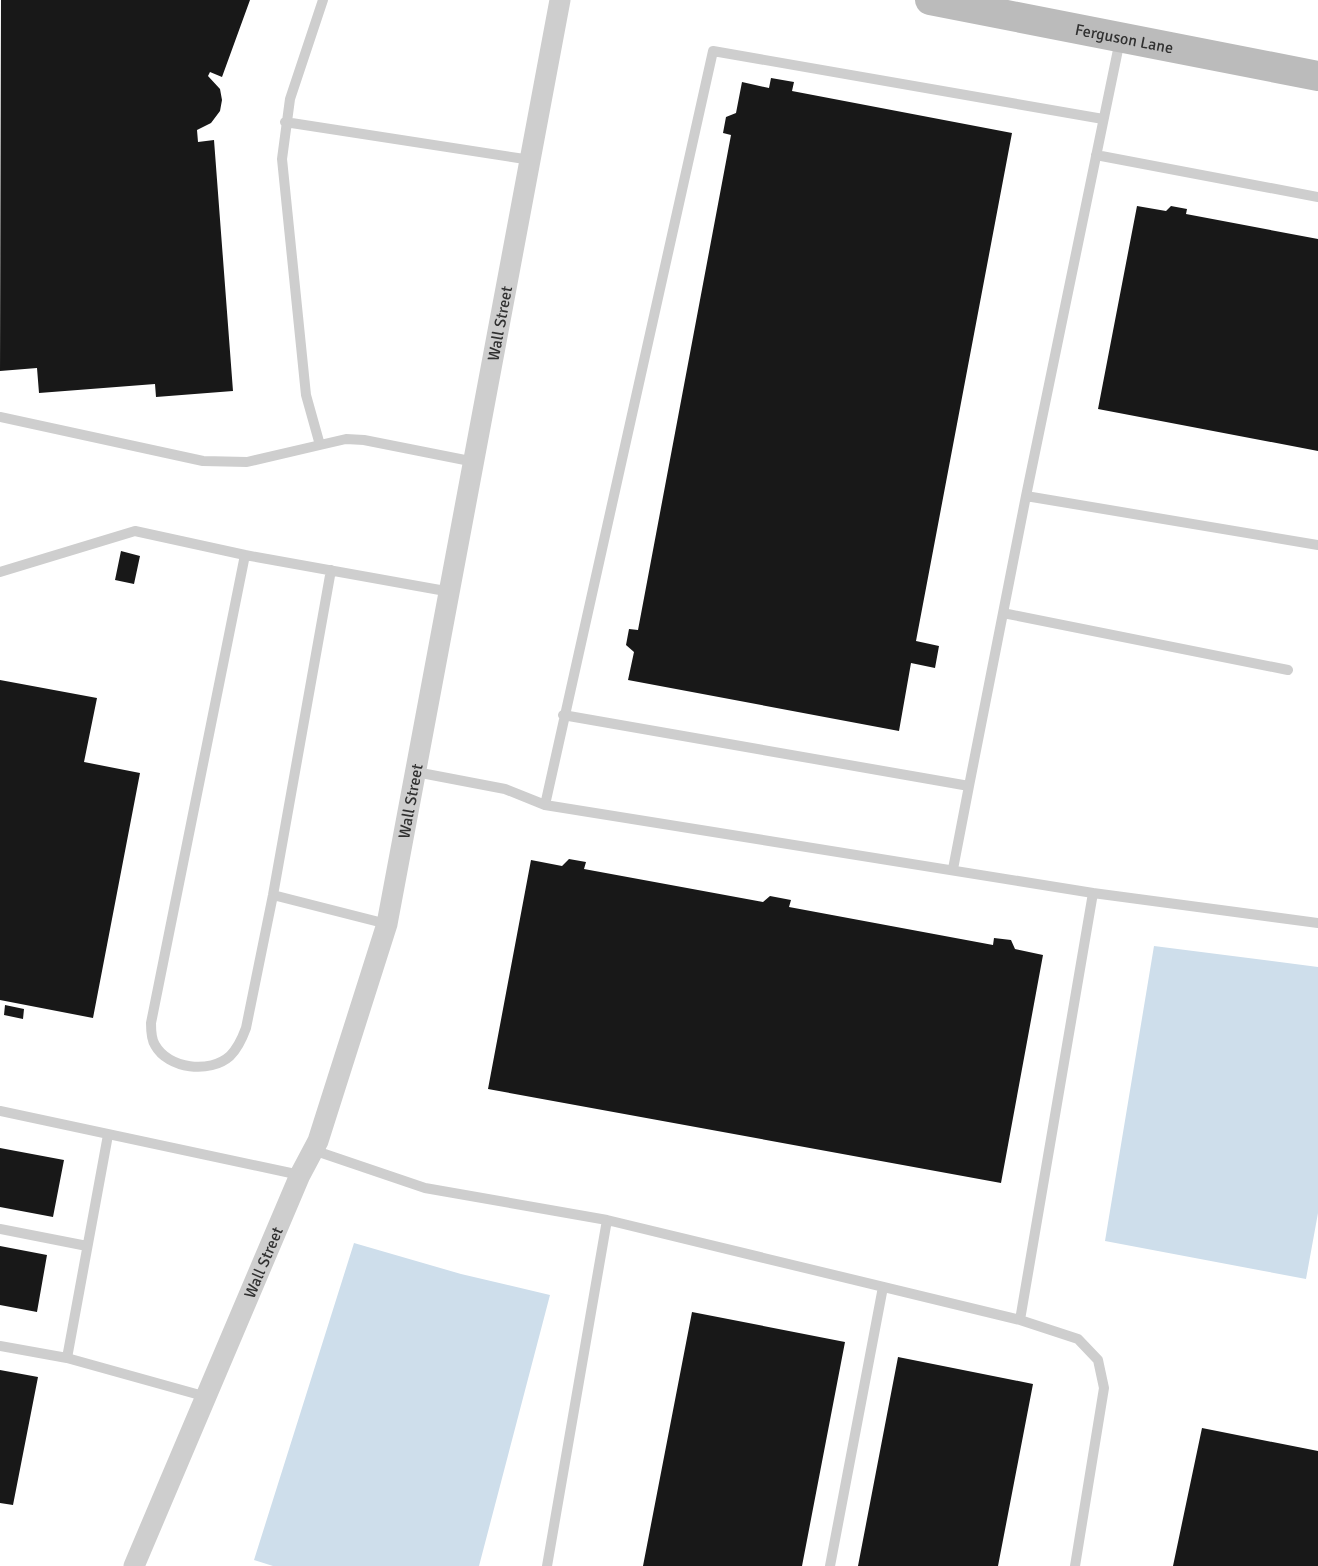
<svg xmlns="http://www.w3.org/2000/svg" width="1318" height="1566" viewBox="0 0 1318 1566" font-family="Signika,sans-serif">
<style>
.water{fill:#cedeeb}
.building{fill:#181818}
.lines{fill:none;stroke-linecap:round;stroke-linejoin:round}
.lane{stroke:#cecece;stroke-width:10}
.street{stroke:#cecece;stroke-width:21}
.secondary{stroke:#bbb;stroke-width:30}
.labels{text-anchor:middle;stroke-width:6;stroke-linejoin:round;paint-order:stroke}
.street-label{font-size:16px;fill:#313131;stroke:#fff}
</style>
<rect width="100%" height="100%" fill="#fff"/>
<path class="water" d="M 1154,946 L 1318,967 L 1318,1213 L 1306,1279 L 1105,1241 Z
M 354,1243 L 461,1274 L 550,1295 L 479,1566 L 273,1566 L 254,1560 Z"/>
<path class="building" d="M 1,0 L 250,0 L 222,77 L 210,72 L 208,76 L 220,89 L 222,100 L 220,111 L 211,123 L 197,130 L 198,142 L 214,140 L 233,391 L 156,397 L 155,384 L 39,393 L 37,368 L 0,371 Z
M 771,78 L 794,82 L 792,91 L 1012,133 L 916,641 L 939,646 L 935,668 L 911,663 L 899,731 L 628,680 L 634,652 L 626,645 L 629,629 L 638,630 L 731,135 L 723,133 L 726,117 L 736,113 L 742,82 L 769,88 Z
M 1137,206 L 1166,211 L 1171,206 L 1187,209 L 1186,214 L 1318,239 L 1318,451 L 1098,409 Z
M 121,551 L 140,556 L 134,584 L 115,580 Z
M 0,680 L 97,698 L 84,762 L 140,773 L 93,1018 L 0,1000 Z
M 569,859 L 586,862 L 584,869 L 763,902 L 770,896 L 791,900 L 789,907 L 993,945 L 994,938 L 1011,940 L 1015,949 L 1043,955 L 1001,1183 L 488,1089 L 531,860 L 562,866 Z
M 5,1005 L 24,1009 L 23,1019 L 4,1015 Z
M 0,1148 L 64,1160 L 53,1217 L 0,1207 Z
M 0,1246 L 47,1255 L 37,1312 L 0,1305 Z
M 692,1312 L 845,1342 L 802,1566 L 643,1566 Z
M 898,1357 L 1033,1384 L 998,1566 L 858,1566 Z
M 0,1370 L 38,1377 L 13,1505 L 0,1503 Z
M 1202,1428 L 1318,1451 L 1318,1566 L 1173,1566 Z"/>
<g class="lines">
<path class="lane" d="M 323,0 L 290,99 L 282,159 L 306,395 L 320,445 L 346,439 L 364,440 L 475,462
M 1120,40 L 1026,496 L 1318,545
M 285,122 L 531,160
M 1096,155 L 1318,197
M 0,417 L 203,461 L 247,462 L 320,445
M 331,570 L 273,895 L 246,1028 C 242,1039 238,1048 230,1056 C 210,1074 168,1069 155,1045 C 151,1039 151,1030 151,1023 L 245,555 L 451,592
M 0,572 L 135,531 L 245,555
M 1003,613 L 1288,670
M 563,715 L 969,786 L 1026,496
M 545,805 L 713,51 L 1103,119
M 953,869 L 969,786
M 1093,893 L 1318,923
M 273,895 L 387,924
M 0,1111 L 300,1175
M 313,1150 L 425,1188 L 607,1220 L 1020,1320 L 1093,893 L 545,805 L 505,789 L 416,772
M 0,1229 L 87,1246
M 1020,1320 L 1078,1339 L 1098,1360 L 1104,1388 L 1075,1566
M 0,1346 L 67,1358 L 207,1397
M 67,1358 L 108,1135
M 547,1566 L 607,1220
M 830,1566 L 883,1287"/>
<path class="street" id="s1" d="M 134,1566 L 300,1175 L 318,1141 L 387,924 L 560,0"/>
<path class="secondary" id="s2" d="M 930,0 L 1318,76"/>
</g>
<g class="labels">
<g class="street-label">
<text dy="6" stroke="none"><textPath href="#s2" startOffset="198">Ferguson Lane</textPath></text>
<text dy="6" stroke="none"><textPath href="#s1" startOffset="1302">Wall Street</textPath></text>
<text dy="6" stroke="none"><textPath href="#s1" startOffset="816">Wall Street</textPath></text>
<text dy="6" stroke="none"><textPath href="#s1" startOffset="330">Wall Street</textPath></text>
</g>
</g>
</svg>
